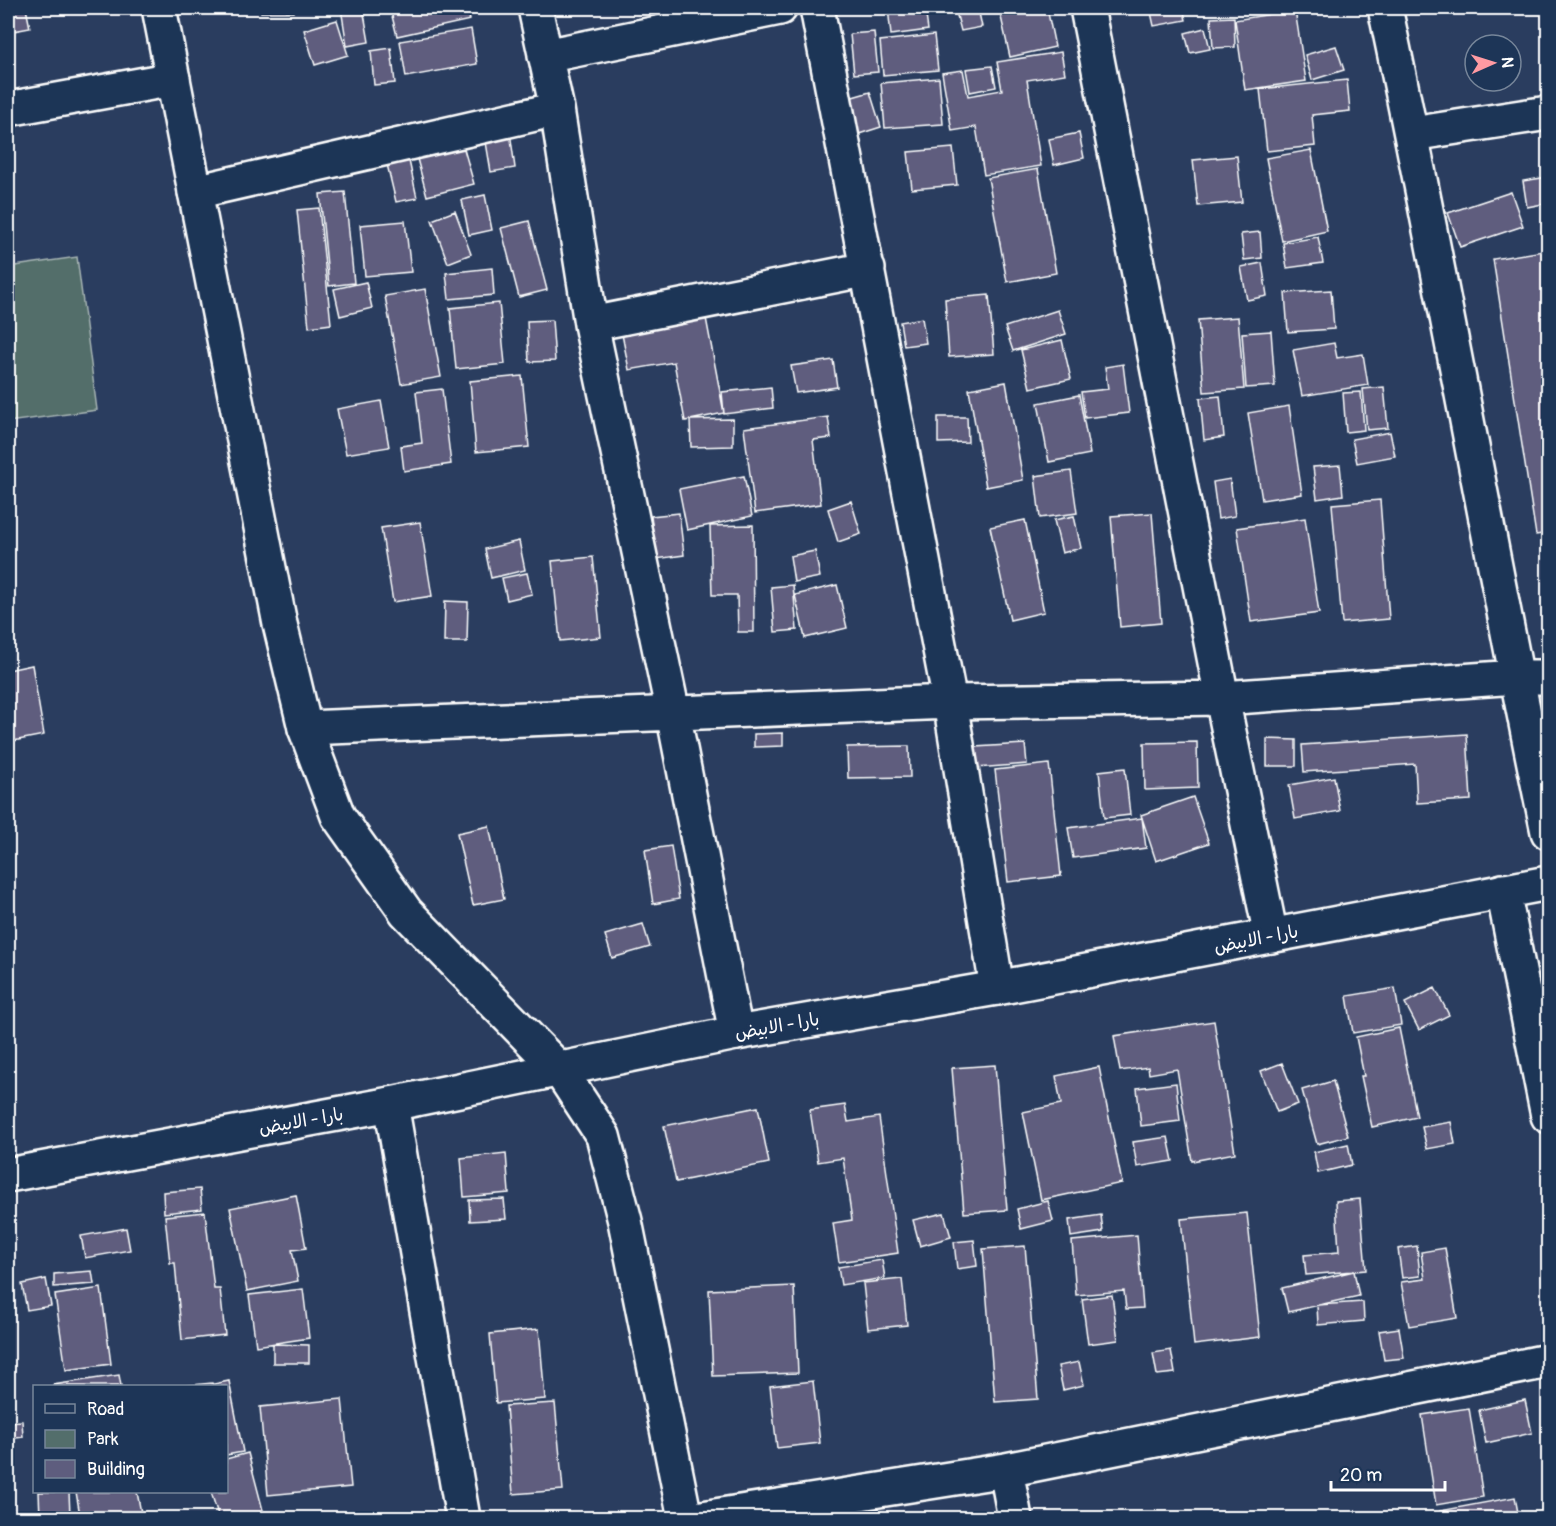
<svg xmlns="http://www.w3.org/2000/svg" width="1556" height="1526" viewBox="0 0 1556 1526" font-family="Pangolin,'Playpen Sans Arabic',sans-serif">
<style>
.green{fill:#536e6b;stroke:#a9b6b5;stroke-width:1.5}
.building{fill:#5e5d7e;stroke:#fff;stroke-width:1.5}
.lines{fill:none;stroke-linecap:round;stroke-linejoin:round}
.minor-casing{stroke:#fff;stroke-width:38}
.tertiary-casing{stroke:#fff;stroke-width:38}
.primary-casing{stroke:#fff;stroke-width:38}
.minor{stroke:#1d3557;stroke-width:33}
.tertiary{stroke:#1d3557;stroke-width:33}
.primary{stroke:#1d3557;stroke-width:33}
.labels{text-anchor:middle;stroke-width:6;stroke-linejoin:round;paint-order:stroke}
.street-label{font-size:18px;fill:#fff;stroke:#1d3557}
</style>
<rect width="100%" height="100%" fill="#2a3d5f"/>
<filter id="ink" filterUnits="userSpaceOnUse"><feTurbulence type="fractalNoise" baseFrequency=".0167" numOctaves="2"/><feDisplacementMap in="SourceGraphic" scale="12" xChannelSelector="R" yChannelSelector="G"/><feConvolveMatrix kernelMatrix="1 2 1 2 8 2 1 2 1" color-interpolation-filters="sRGB"/></filter>
<g filter="url(#ink)">
<path class="green" d="M 77,257 L 97,410 L 8,422 L 8,267 Z"/>
<path class="building" d="M 8,8 L 26,8 L 30,28 L 8,32 Z
M 261,8 L 294,8 L 294,12 L 261,12 Z
M 341,8 L 363,8 L 369,42 L 347,46 Z
M 390,8 L 467,8 L 470,20 L 397,36 Z
M 888,8 L 925,8 L 928,30 L 891,35 Z
M 955,8 L 978,8 L 982,27 L 961,31 Z
M 999,8 L 1047,8 L 1055,47 L 1010,57 Z
M 1150,8 L 1183,8 L 1186,20 L 1154,26 Z
M 1295,10 L 1306,81 L 1245,90 L 1235,20 Z
M 1234,17 L 1235,47 L 1213,48 L 1211,18 Z
M 337,20 L 348,55 L 315,65 L 304,30 Z
M 1205,28 L 1210,49 L 1190,53 L 1185,33 Z
M 471,29 L 477,64 L 406,77 L 400,41 Z
M 874,32 L 878,72 L 854,74 L 850,34 Z
M 934,35 L 938,70 L 883,75 L 880,41 Z
M 1336,46 L 1344,70 L 1312,80 L 1305,55 Z
M 391,48 L 395,83 L 374,85 L 371,51 Z
M 1061,52 L 1065,74 L 1027,80 L 1041,166 L 984,175 L 976,127 L 952,131 L 942,73 L 963,70 L 968,96 L 1002,90 L 997,62 Z
M 992,66 L 996,87 L 970,92 L 966,69 Z
M 939,78 L 943,124 L 885,128 L 881,83 Z
M 1347,80 L 1350,111 L 1312,115 L 1315,146 L 1267,151 L 1260,89 Z
M 870,92 L 881,127 L 859,134 L 849,98 Z
M 510,132 L 515,168 L 491,172 L 485,136 Z
M 1079,133 L 1084,158 L 1054,165 L 1049,139 Z
M 462,142 L 474,184 L 427,196 L 416,155 Z
M 953,148 L 957,185 L 912,189 L 908,152 Z
M 1311,150 L 1327,231 L 1282,241 L 1266,158 Z
M 408,156 L 417,198 L 396,202 L 386,160 Z
M 1237,156 L 1242,202 L 1198,206 L 1193,160 Z
M 1038,169 L 1056,273 L 1007,282 L 988,178 Z
M 1548,177 L 1548,203 L 1527,207 L 1523,181 Z
M 345,192 L 354,283 L 329,286 L 320,194 Z
M 1511,192 L 1523,226 L 1460,247 L 1448,213 Z
M 485,195 L 492,230 L 469,235 L 462,200 Z
M 319,208 L 331,324 L 309,327 L 297,210 Z
M 455,211 L 471,254 L 448,263 L 432,220 Z
M 405,221 L 411,272 L 365,276 L 360,225 Z
M 529,221 L 547,290 L 519,297 L 501,228 Z
M 1260,232 L 1262,258 L 1244,260 L 1241,234 Z
M 1318,237 L 1323,263 L 1287,268 L 1283,243 Z
M 1543,251 L 1548,288 L 1548,533 L 1536,535 L 1493,259 Z
M 1262,263 L 1267,296 L 1247,300 L 1241,267 Z
M 492,268 L 494,295 L 449,299 L 446,273 Z
M 366,282 L 372,308 L 340,316 L 334,289 Z
M 425,289 L 441,377 L 401,384 L 385,296 Z
M 1331,290 L 1334,329 L 1288,332 L 1285,293 Z
M 989,295 L 994,354 L 949,357 L 945,299 Z
M 499,303 L 505,364 L 456,369 L 450,308 Z
M 1058,310 L 1066,334 L 1013,351 L 1005,327 Z
M 1238,317 L 1244,389 L 1204,392 L 1198,320 Z
M 706,318 L 724,413 L 685,421 L 674,362 L 629,370 L 622,334 Z
M 922,318 L 926,343 L 904,346 L 900,322 Z
M 552,320 L 555,361 L 529,362 L 527,321 Z
M 1271,331 L 1275,386 L 1246,388 L 1242,333 Z
M 1062,340 L 1071,379 L 1030,388 L 1021,350 Z
M 1334,343 L 1337,358 L 1363,354 L 1368,385 L 1302,396 L 1293,350 Z
M 833,360 L 837,387 L 796,393 L 791,366 Z
M 1123,364 L 1129,413 L 1085,418 L 1081,392 L 1108,389 L 1105,367 Z
M 522,376 L 529,447 L 476,452 L 470,381 Z
M 1006,382 L 1023,480 L 986,487 L 969,389 Z
M 771,387 L 773,408 L 724,414 L 722,392 Z
M 1384,387 L 1388,428 L 1367,430 L 1363,389 Z
M 442,389 L 451,464 L 404,471 L 401,446 L 422,443 L 416,392 Z
M 1361,392 L 1364,430 L 1346,432 L 1343,393 Z
M 1079,395 L 1090,454 L 1049,462 L 1038,403 Z
M 1220,396 L 1224,437 L 1204,440 L 1200,398 Z
M 381,401 L 389,447 L 346,454 L 337,409 Z
M 1289,406 L 1302,494 L 1262,500 L 1248,413 Z
M 828,417 L 831,438 L 813,440 L 821,504 L 755,513 L 744,428 Z
M 938,417 L 967,417 L 968,442 L 938,443 Z
M 733,419 L 733,446 L 691,447 L 690,420 Z
M 1390,432 L 1395,456 L 1357,463 L 1352,439 Z
M 1340,465 L 1343,495 L 1317,499 L 1313,467 Z
M 1071,471 L 1077,513 L 1040,518 L 1035,476 Z
M 744,476 L 752,516 L 687,530 L 679,489 Z
M 1230,479 L 1235,516 L 1218,519 L 1213,482 Z
M 1380,500 L 1389,619 L 1342,623 L 1332,504 Z
M 851,501 L 861,534 L 838,542 L 828,509 Z
M 679,513 L 684,555 L 656,559 L 651,516 Z
M 1152,513 L 1161,623 L 1120,627 L 1111,516 Z
M 1074,516 L 1081,548 L 1062,553 L 1054,520 Z
M 1305,518 L 1319,613 L 1251,622 L 1237,528 Z
M 1025,520 L 1044,612 L 1010,620 L 990,527 Z
M 420,522 L 432,596 L 393,602 L 381,528 Z
M 753,525 L 754,632 L 738,632 L 737,595 L 712,595 L 710,526 Z
M 519,541 L 525,570 L 491,578 L 485,549 Z
M 815,551 L 820,577 L 794,582 L 790,556 Z
M 593,557 L 601,637 L 560,641 L 552,561 Z
M 527,573 L 532,594 L 507,600 L 502,578 Z
M 793,585 L 797,630 L 775,632 L 771,587 Z
M 837,585 L 847,628 L 805,638 L 795,595 Z
M 445,601 L 468,602 L 467,642 L 444,642 Z
M 32,665 L 44,735 L 8,742 L 8,670 Z
M 783,733 L 783,746 L 754,747 L 754,734 Z
M 1467,734 L 1471,800 L 1417,803 L 1415,764 L 1304,772 L 1302,745 Z
M 1267,739 L 1296,740 L 1296,766 L 1267,766 Z
M 1197,742 L 1198,788 L 1145,790 L 1144,743 Z
M 1025,744 L 1027,764 L 976,768 L 975,747 Z
M 909,746 L 910,777 L 848,778 L 847,747 Z
M 1049,764 L 1061,876 L 1008,882 L 995,770 Z
M 1125,768 L 1130,815 L 1104,818 L 1099,771 Z
M 1334,777 L 1340,811 L 1295,819 L 1289,785 Z
M 1193,797 L 1209,843 L 1156,861 L 1141,815 Z
M 1142,818 L 1146,848 L 1073,858 L 1068,828 Z
M 489,826 L 504,899 L 473,905 L 457,833 Z
M 671,846 L 679,899 L 653,904 L 645,850 Z
M 643,924 L 650,947 L 612,958 L 605,935 Z
M 1395,988 L 1401,1025 L 1353,1033 L 1347,996 Z
M 1435,988 L 1449,1015 L 1419,1030 L 1405,1003 Z
M 1214,1021 L 1235,1153 L 1192,1161 L 1177,1069 L 1149,1074 L 1148,1067 L 1120,1071 L 1114,1036 Z
M 1399,1028 L 1417,1117 L 1372,1127 L 1361,1076 L 1364,1076 L 1356,1037 Z
M 1282,1063 L 1298,1104 L 1277,1112 L 1261,1071 Z
M 995,1065 L 1007,1210 L 964,1213 L 952,1068 Z
M 1099,1067 L 1122,1183 L 1041,1200 L 1023,1112 L 1061,1104 L 1056,1076 Z
M 1333,1081 L 1348,1136 L 1317,1144 L 1302,1090 Z
M 1176,1083 L 1180,1121 L 1141,1126 L 1137,1088 Z
M 845,1105 L 848,1122 L 879,1117 L 898,1253 L 839,1262 L 833,1223 L 852,1220 L 843,1158 L 818,1162 L 810,1110 Z
M 758,1107 L 769,1163 L 676,1182 L 664,1126 Z
M 1451,1122 L 1455,1144 L 1427,1149 L 1422,1127 Z
M 1168,1137 L 1173,1161 L 1137,1167 L 1133,1142 Z
M 1348,1144 L 1352,1165 L 1318,1173 L 1314,1152 Z
M 506,1153 L 509,1193 L 464,1197 L 461,1158 Z
M 200,1189 L 202,1209 L 164,1213 L 163,1192 Z
M 296,1195 L 306,1248 L 292,1250 L 298,1281 L 247,1291 L 230,1208 Z
M 504,1199 L 506,1219 L 470,1221 L 469,1200 Z
M 1360,1199 L 1366,1270 L 1306,1275 L 1304,1255 L 1339,1252 L 1336,1201 Z
M 1048,1201 L 1053,1221 L 1021,1229 L 1017,1209 Z
M 205,1212 L 214,1289 L 220,1289 L 225,1335 L 182,1340 L 175,1263 L 170,1263 L 165,1216 Z
M 944,1213 L 951,1237 L 920,1246 L 913,1220 Z
M 1247,1213 L 1260,1337 L 1194,1345 L 1181,1219 Z
M 1101,1215 L 1103,1232 L 1071,1237 L 1069,1220 Z
M 126,1228 L 130,1250 L 85,1258 L 81,1236 Z
M 1137,1235 L 1143,1308 L 1126,1309 L 1124,1291 L 1076,1295 L 1072,1241 Z
M 974,1240 L 977,1266 L 957,1269 L 954,1242 Z
M 1025,1246 L 1038,1399 L 995,1402 L 983,1249 Z
M 1417,1246 L 1420,1276 L 1402,1278 L 1398,1249 Z
M 1445,1248 L 1457,1318 L 1409,1326 L 1401,1282 L 1425,1279 L 1421,1252 Z
M 882,1260 L 885,1278 L 841,1285 L 838,1267 Z
M 92,1271 L 94,1284 L 54,1287 L 54,1274 Z
M 1354,1271 L 1359,1296 L 1288,1312 L 1282,1288 Z
M 46,1279 L 51,1306 L 27,1310 L 22,1284 Z
M 902,1279 L 907,1325 L 868,1329 L 863,1283 Z
M 794,1286 L 798,1373 L 713,1376 L 709,1290 Z
M 101,1288 L 111,1364 L 66,1370 L 55,1295 Z
M 303,1289 L 309,1338 L 256,1346 L 249,1295 Z
M 1112,1295 L 1118,1340 L 1088,1344 L 1082,1299 Z
M 1363,1302 L 1364,1321 L 1318,1325 L 1317,1305 Z
M 1399,1328 L 1404,1358 L 1384,1360 L 1379,1331 Z
M 539,1329 L 545,1399 L 496,1403 L 490,1334 Z
M 273,1344 L 309,1345 L 309,1363 L 273,1363 Z
M 1171,1350 L 1175,1373 L 1157,1375 L 1153,1353 Z
M 1079,1362 L 1084,1385 L 1063,1390 L 1058,1366 Z
M 119,1375 L 121,1386 L 53,1386 L 53,1385 Z
M 229,1381 L 243,1452 L 226,1455 L 226,1386 L 215,1386 L 214,1384 Z
M 813,1381 L 820,1443 L 777,1448 L 770,1386 Z
M 212,1383 L 213,1386 L 183,1386 Z
M 342,1399 L 351,1487 L 268,1495 L 260,1407 Z
M 1525,1400 L 1532,1433 L 1486,1443 L 1479,1410 Z
M 555,1403 L 563,1490 L 513,1494 L 506,1406 Z
M 1469,1408 L 1483,1497 L 1436,1505 L 1422,1415 Z
M 22,1421 L 23,1437 L 8,1439 L 8,1422 Z
M 248,1453 L 265,1518 L 219,1518 L 211,1492 L 226,1492 L 226,1459 Z
M 39,1492 L 69,1492 L 70,1516 L 40,1517 Z
M 76,1492 L 137,1492 L 142,1518 L 61,1518 L 80,1515 Z
M 1515,1497 L 1519,1518 L 1441,1518 L 1440,1511 Z
M 876,1513 L 966,1513 L 966,1518 L 876,1518 Z"/>
<g class="lines">
<defs>
<path id="minor" d="M 535,8 L 557,109 L 591,324 L 673,713 L 736,1033
M 817,8 L 950,702 L 997,988
M 1087,8 L 1222,698 L 1271,936
M 1385,8 C 1443,282 1491,558 1548,832
M 545,56 L 780,8
M 8,109 L 173,79
M 1412,134 L 1548,113
M 195,192 L 557,109
M 591,324 L 868,269
M 305,728 L 950,702 L 1222,698 L 1516,677 L 1548,677
M 1503,891 L 1548,1116
M 391,1104 L 463,1518
M 1006,1470 L 1015,1518
M 702,1518 L 1006,1470 L 1548,1361"/>
<path id="tertiary" d="M 159,8 L 280,624 L 305,728 L 338,816 L 406,912 L 559,1069 L 603,1136 L 625,1221 L 685,1518"/>
<path id="primary" d="M 8,1175 L 391,1104 L 736,1033 L 997,988 L 1548,883"/>
</defs>
<use href="#minor" class="minor-casing"/>
<use href="#tertiary" class="tertiary-casing"/>
<use href="#primary" class="primary-casing"/>
<use href="#minor" class="minor"/>
<use href="#tertiary" class="tertiary"/>
<use href="#primary" class="primary"/>
</g>
</g>
<g class="labels">
<g class="street-label">
<text transform="translate(1256 939) rotate(-11)" y="6">بارا - الابيض</text>
<text transform="translate(777 1026) rotate(-10)" y="6">بارا - الابيض</text>
<text transform="translate(301 1121) rotate(-10)" y="6">بارا - الابيض</text>
</g>
</g>
<rect width="1556" height="1526" fill="none" stroke="#1d3557" stroke-width="30"/>
<rect x="15" y="15" width="1526" height="1496" fill="none" stroke="#fff" stroke-width="2" filter="url(#ink)"/>
<rect x="33" y="1385" width="195" height="108" fill="#1d3557" stroke="#77869a" stroke-width="1.5"/>
<rect x="45" y="1404" width="30" height="9" fill="#1d3557" stroke="#77869a" stroke-width="1.5"/>
<text x="87" y="1415" font-size="18" fill="#ffffff">Road</text>
<rect x="45" y="1430" width="30" height="18" fill="#536e6b" stroke="#77869a" stroke-width="1.5"/>
<text x="87" y="1445" font-size="18" fill="#ffffff">Park</text>
<rect x="45" y="1460" width="30" height="18" fill="#5e5d7e" stroke="#77869a" stroke-width="1.5"/>
<text x="87" y="1475" font-size="18" fill="#ffffff">Building</text>
<g transform="translate(1493 63) rotate(87)"><circle r="28" fill="#1d3557" stroke="#77869a" stroke-width="1.5"/>
<path d="M0-4.5L10 22L0 15L-10 22Z" fill="#ff9aa2"/>
<text y="-9" font-size="16" font-weight="bold" text-anchor="middle" fill="#ffffff">N</text>
</g>
<path d="M1331 1481v9h114v-9" fill="none" stroke="#ffffff" stroke-width="3"/>
<text x="1340" y="1481" font-size="18" fill="#ffffff" stroke="#1d3557" stroke-width="4.5" paint-order="stroke">20 m</text>
</svg>
